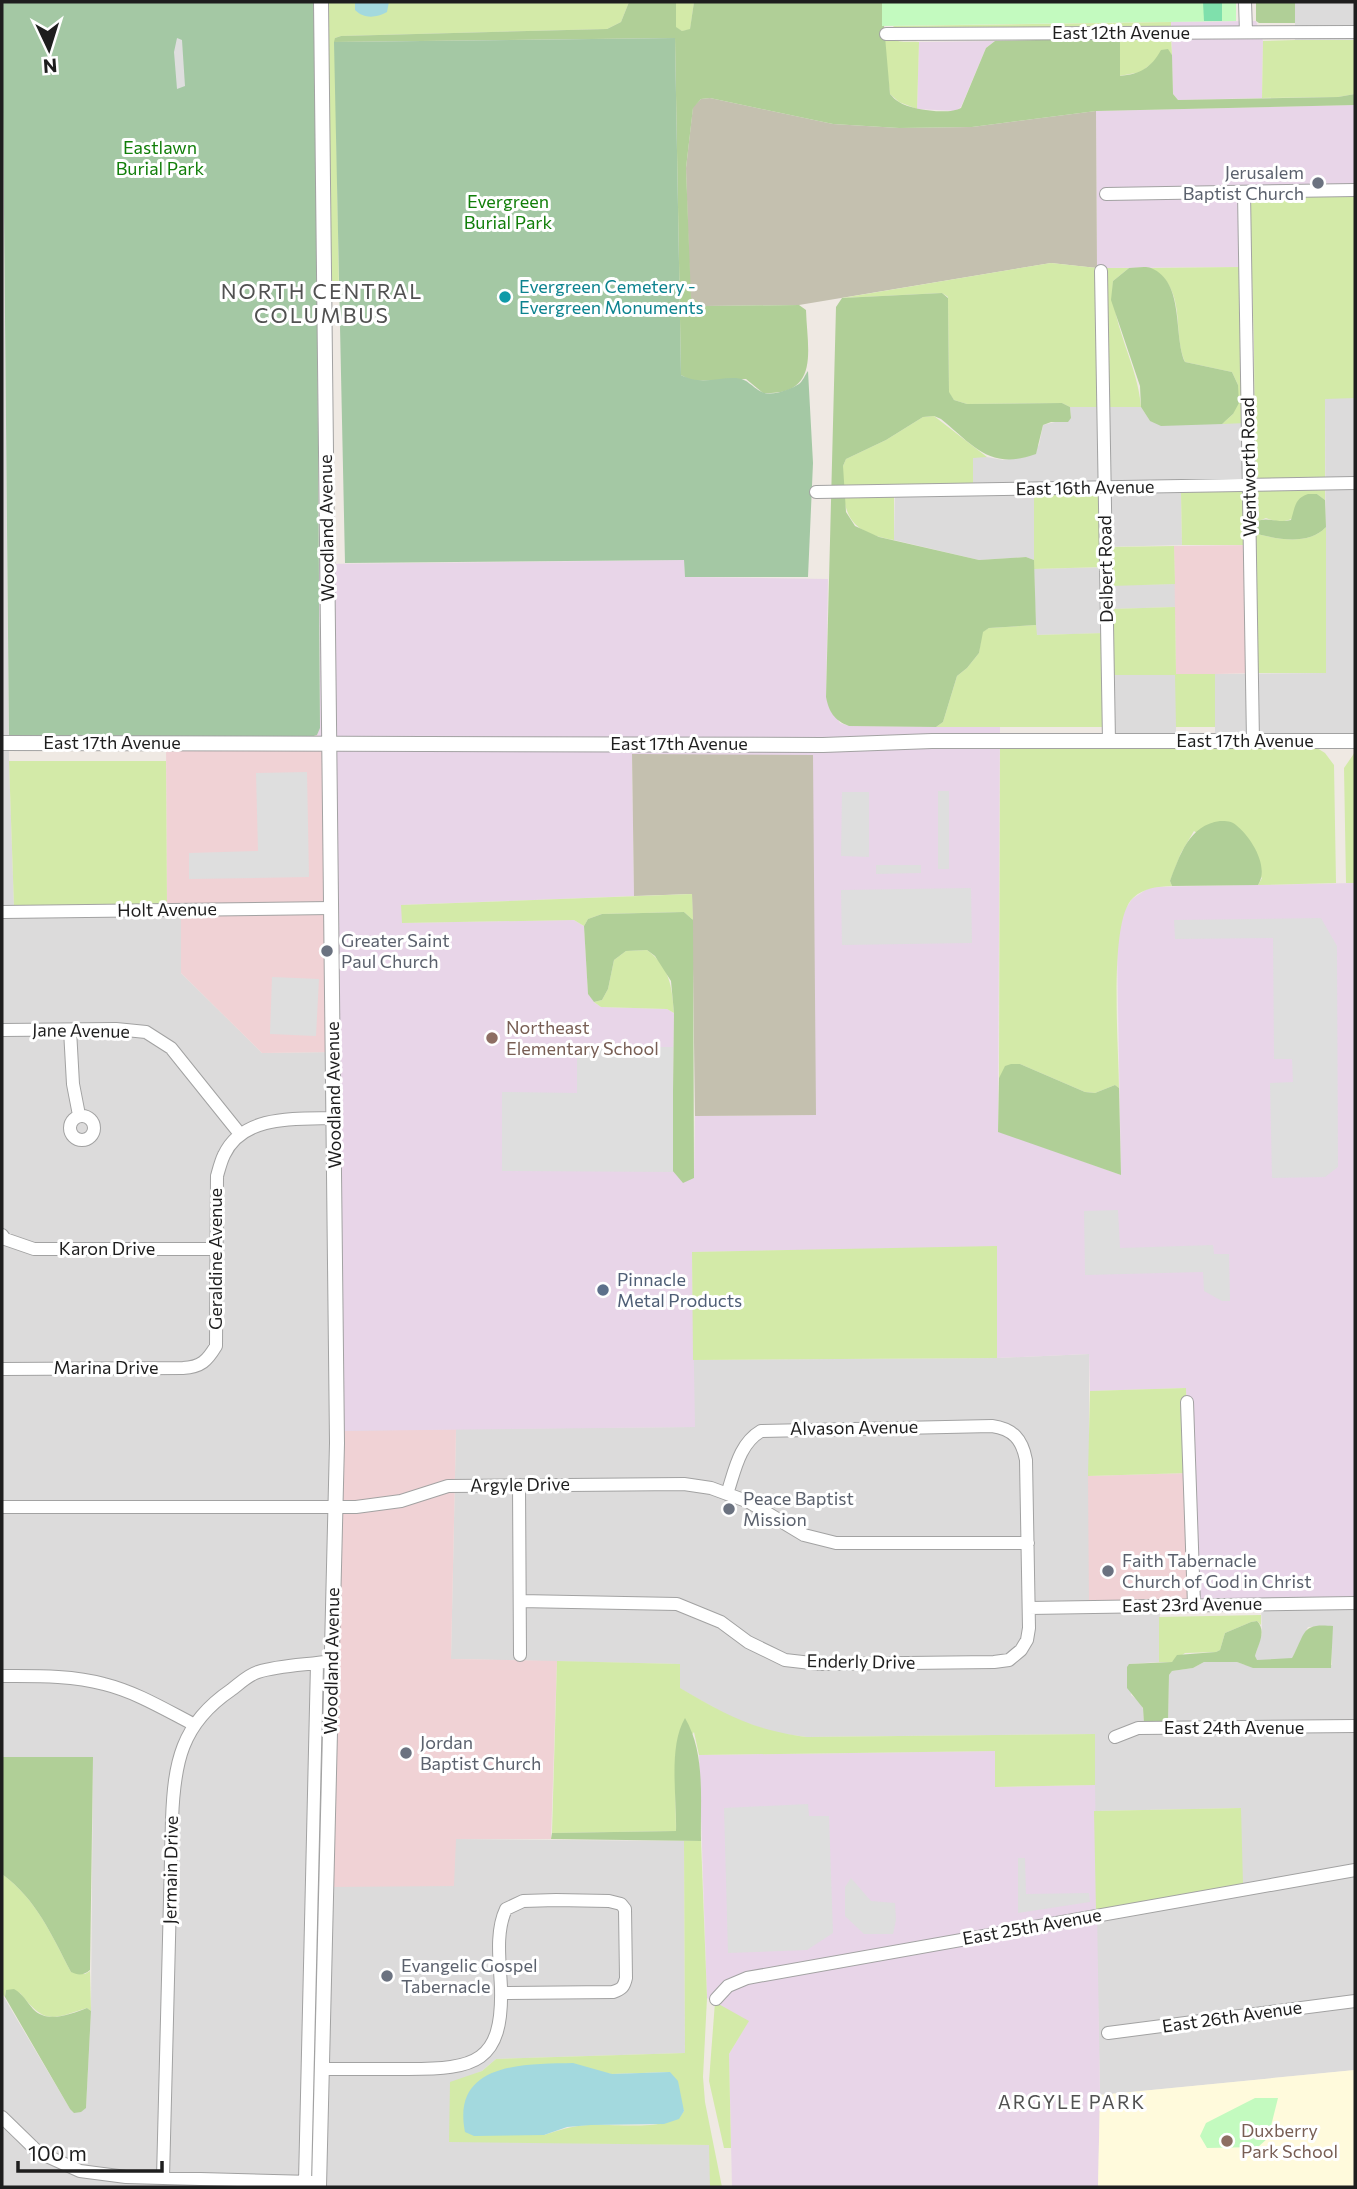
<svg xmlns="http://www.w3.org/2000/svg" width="1357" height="2189" viewBox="0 0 1357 2189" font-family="Commissioner,sans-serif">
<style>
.residential{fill:#dcdbdb}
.commercial{fill:#f0d2d5}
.industrial{fill:#e8d5e8;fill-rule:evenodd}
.education{fill:#fffadc}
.construction{fill:#c4c0af}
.grass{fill:#d3eaa8;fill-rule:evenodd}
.forest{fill:#b0cf97}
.cemetery{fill:#a4c8a4}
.park{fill:#c3fabf}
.pitch{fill:#7fe0ac}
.parking{fill:#dedede}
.water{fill:#a3d9de}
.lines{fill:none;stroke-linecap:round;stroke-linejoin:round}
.minor-casing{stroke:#a2a2a2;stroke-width:14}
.tertiary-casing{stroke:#a2a2a2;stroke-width:16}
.minor{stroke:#fff;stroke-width:12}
.tertiary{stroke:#fff;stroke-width:14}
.worship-dot{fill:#6b7280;stroke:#fff;stroke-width:2.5}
.culture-dot{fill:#0f9aa8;stroke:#fff;stroke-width:2.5}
.education-dot{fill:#8d6e63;stroke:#fff;stroke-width:2.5}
.service-dot{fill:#5c6f8a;stroke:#fff;stroke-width:2.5}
.labels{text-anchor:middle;stroke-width:6;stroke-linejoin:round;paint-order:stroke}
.street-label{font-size:18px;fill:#1e1e1e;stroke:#fff}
.park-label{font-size:18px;fill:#117e09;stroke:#fff}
.worship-label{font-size:18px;fill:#5b616d;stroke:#fff;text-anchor:start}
.culture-label{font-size:18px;fill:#0d838f;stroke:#fff;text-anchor:start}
.education-label{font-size:18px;fill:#785e54;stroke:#fff;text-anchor:start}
.service-label{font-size:18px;fill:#4e5e75;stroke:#fff;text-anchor:start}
.neighbourhood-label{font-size:19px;letter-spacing:2px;fill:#515151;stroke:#fff}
.quarter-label{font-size:21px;letter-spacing:2px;fill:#515151;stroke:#fff}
</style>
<rect width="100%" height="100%" fill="#efe9e3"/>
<path class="residential" d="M 1295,2 L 1355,2 L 1355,40 L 1295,40 Z
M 2,31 L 9,761 L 14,907 L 181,911 L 181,973 L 262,1053 L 334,1052 L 456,1839 L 684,1841 L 685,2053 L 496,2059 L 482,2071 L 463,2079 L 449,2141 L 710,2145 L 710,2187 L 2,2187 L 2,1994 L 70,2109 L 86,2108 L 91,2011 L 93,1758 L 2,1757 Z
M 1325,398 L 1355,398 L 1355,748 L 1215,748 L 1215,674 L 1326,673 Z
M 1070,407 L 1141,407 L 1150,421 L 1253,422 L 1245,492 L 1181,493 L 1182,545 L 1103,547 L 1034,493 L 1034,560 L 1026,557 L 979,560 L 894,540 L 895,488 L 973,457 L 987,457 L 1003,460 L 1026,457 L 1039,445 L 1043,425 L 1071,418 Z
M 1110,567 L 1111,585 L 1175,584 L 1175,607 L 1111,609 L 1111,633 L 1036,635 L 1034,569 Z
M 1105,675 L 1176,675 L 1176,748 L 1105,748 Z
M 1089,1354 L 1089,1607 L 1160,1607 L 1159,1662 L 1129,1664 L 1131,1695 L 1140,1702 L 1143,1709 L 1144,1724 L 1168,1723 L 1169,1675 L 1172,1671 L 1193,1668 L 1204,1662 L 1237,1662 L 1245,1665 L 1332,1665 L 1332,1626 L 1308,1627 L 1292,1658 L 1286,1660 L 1256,1660 L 1255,1656 L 1262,1634 L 1261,1605 L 1355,1604 L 1355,2070 L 1100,2095 L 1096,1910 L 1241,1808 L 1094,1811 L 1095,1734 L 807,1737 L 776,1733 L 734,1719 L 679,1688 L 679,1664 L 451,1659 L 456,1429 L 694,1427 L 693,1360 L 997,1358 Z"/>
<path class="commercial" d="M 1254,545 L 1255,673 L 1176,675 L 1174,546 Z
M 317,735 L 330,745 L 334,1052 L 262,1053 L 181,973 L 181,911 L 167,911 L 166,739 L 304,739 Z
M 456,1429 L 451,1659 L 557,1661 L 551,1839 L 456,1839 L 454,1886 L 328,1887 L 338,1431 Z
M 1188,1473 L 1191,1607 L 1089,1608 L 1088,1476 Z"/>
<path class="industrial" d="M 1256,21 L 1263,41 L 1262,98 L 1178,100 L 1173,94 L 1171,22 Z
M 995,41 L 986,48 L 961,107 L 956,111 L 917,109 L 919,42 Z
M 1355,105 L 1355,196 L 1251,267 L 1097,268 L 1096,111 Z
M 684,560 L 685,577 L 828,579 L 826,697 L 840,723 L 849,726 L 1000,727 L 998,1131 L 1121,1175 L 1117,947 L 1122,914 L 1132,899 L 1150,887 L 1355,883 L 1355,1604 L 1191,1607 L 1186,1388 L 1090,1391 L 1089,1354 L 997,1358 L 997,1247 L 692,1252 L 695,1427 L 338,1431 L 330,745 L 317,735 L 320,727 L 319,564 ZM 632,754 L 816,1115 L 695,1116 L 694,1178 L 672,1170 L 674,1013 L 667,1009 L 601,1007 L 594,1002 L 588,994 L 584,926 L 574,920 L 402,923 L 402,905 L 634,896 Z
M 995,1751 L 995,1787 L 1095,1785 L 1100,2095 L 1098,2187 L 732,2187 L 729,2054 L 748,2022 L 707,1998 L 699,1755 Z"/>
<path class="education" d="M 1355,2070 L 1355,2187 L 1098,2187 L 1100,2095 Z"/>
<path class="construction" d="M 710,98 L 833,124 L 899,128 L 972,127 L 1096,111 L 1097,268 L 1051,263 L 799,305 L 705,306 L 691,299 L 690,292 L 686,168 L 693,107 L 701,99 Z
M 632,754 L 813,755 L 816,1115 L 695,1116 L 692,894 L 634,896 Z"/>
<path class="grass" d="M 326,2 L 629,2 L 621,22 L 607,29 L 341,36 L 335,38 L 339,294 L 332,294 Z
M 676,2 L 694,2 L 690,30 L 682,31 L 676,28 Z
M 1171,22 L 1171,30 L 896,29 L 893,26 Z
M 882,26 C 893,45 899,41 919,42 L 917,109 L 899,102 L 890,94 Z
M 1120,38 L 1171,38 L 1172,55 L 1168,50 L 1141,72 L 1119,76 Z
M 1295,40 L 1355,40 L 1355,94 L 1338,97 L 1262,98 L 1263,41 Z
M 1355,196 L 1355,398 L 1325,399 L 1325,478 L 1259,479 L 1255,475 L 1254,348 L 1250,207 L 1252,201 L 1260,197 Z
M 1051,263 L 1097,268 L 1129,268 L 1113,281 C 1110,324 1138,364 1141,407 L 1070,407 L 1062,403 L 967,404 L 954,400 L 949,393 L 948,297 L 942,293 L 842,298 Z
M 1242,267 L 1246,423 L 1222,424 L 1233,414 L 1238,385 L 1232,372 L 1185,362 C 1174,336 1183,306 1167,282 C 1163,276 1155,272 1150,268 Z
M 934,416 L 987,457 L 973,458 L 973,485 L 843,490 L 843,466 L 846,459 L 886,440 L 923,417 Z
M 1325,487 L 1325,500 L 1317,494 C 1301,511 1292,529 1266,518 L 1254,523 L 1254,498 L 1258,490 Z
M 1238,489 L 1245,492 L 1248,545 L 1182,545 L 1181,493 L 1186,490 Z
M 1034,493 L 1094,493 L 1099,495 L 1102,501 L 1104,567 L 1034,569 Z
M 894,495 L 894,540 C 866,535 847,527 844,497 Z
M 1326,527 L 1326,673 L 1255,673 L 1254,533 C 1275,539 1309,546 1326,527 Z
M 1174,546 L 1175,584 L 1111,586 L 1110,547 Z
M 1175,607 L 1176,674 L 1215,674 L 1215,727 L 1176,727 L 1175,675 L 1112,675 L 1110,609 Z
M 1036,625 L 1037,635 L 1105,633 L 1105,727 L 936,727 L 943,722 L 957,676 L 967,668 L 979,653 L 982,632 L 989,628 Z
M 1000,748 L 1317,748 L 1325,753 L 1334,765 L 1336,883 L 1258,885 L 1262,878 L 1194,831 L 1181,853 L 1170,881 L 1172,886 C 1157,887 1145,887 1133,898 C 1108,920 1119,1051 1119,1088 L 1115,1085 L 1095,1093 L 1085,1092 L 1020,1064 L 999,1078 Z
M 1355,752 L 1355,883 L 1346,883 L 1344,768 Z
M 9,761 L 166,761 L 167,905 L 14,907 Z
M 692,894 L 693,920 L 684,912 L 602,914 L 588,919 L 584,926 L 574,920 L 402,923 L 401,905 Z
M 647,950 C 670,967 672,987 674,1013 L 667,1009 L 601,1007 L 594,1002 L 602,1000 L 608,989 L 614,960 L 626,951 Z
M 997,1246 L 997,1358 L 693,1360 L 692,1252 Z
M 1186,1388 L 1188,1473 L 1088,1476 L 1090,1391 Z
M 1261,1615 L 1261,1625 L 1257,1621 L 1251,1622 L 1225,1633 L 1220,1650 L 1216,1652 L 1185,1653 L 1172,1662 L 1159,1662 L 1159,1617 Z
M 557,1661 L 680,1664 L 680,1688 C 726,1715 753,1730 807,1737 L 1095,1734 L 1095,1785 L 995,1787 L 995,1751 L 699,1755 L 694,1732 L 675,1756 L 676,1831 L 552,1833 Z
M 1241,1808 L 1243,1885 L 1096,1910 L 1094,1811 Z
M 684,1841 L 701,1841 L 707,1998 L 703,2077 L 705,2102 L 722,2187 L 710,2187 L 709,2145 L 449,2142 L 450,2082 L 482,2071 L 496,2059 L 685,2053 ZM 597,2071 L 611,2074 L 670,2072 L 684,2111 C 670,2133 613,2123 588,2125 C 572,2126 559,2130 544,2135 Z
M 2,1874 C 37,1900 51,1934 71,1972 L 85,1974 L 90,1971 L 91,2011 L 87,2008 C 50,2020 45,2024 20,1993 L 6,1990 L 5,1997 L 2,1994 Z
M 715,2002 L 749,2021 L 729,2054 L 731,2148 L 724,2148 L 709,2081 Z"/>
<path class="forest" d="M 629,2 L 676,2 L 676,27 L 682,31 L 690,29 L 694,2 L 882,2 L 890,94 C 893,97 895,100 899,102 C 911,110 949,115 961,108 L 986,48 L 995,41 L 1120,38 L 1120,76 C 1140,74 1151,68 1161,50 L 1168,49 L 1172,55 L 1173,94 L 1178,100 L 1338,97 L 1355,94 L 1355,105 L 1096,111 L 972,127 L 899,128 L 833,124 L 710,98 L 701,99 L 693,108 L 686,168 L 691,298 L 705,306 L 799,305 L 806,310 C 807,349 821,396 763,393 L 746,379 L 692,381 L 681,375 L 675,38 L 334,42 L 335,38 L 341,36 L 607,29 L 621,22 Z
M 1256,2 L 1295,2 L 1295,23 L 1259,23 L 1256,21 Z
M 1129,268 C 1135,268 1145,266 1151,268 C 1185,282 1173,335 1185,362 L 1232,372 L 1238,385 L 1239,403 L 1233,414 L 1222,424 L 1161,426 L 1150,421 L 1141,407 L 1140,386 L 1111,300 L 1113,281 Z
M 942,293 L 948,298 L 949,392 L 954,400 L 967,404 L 1062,403 L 1070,407 L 1071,418 L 1068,422 L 1051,422 L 1043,425 L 1036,454 C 990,471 973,445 941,419 L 934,416 L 923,417 L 886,440 L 846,459 L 843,466 L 846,512 L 855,526 L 879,537 L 979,560 L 1026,557 L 1034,560 L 1036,625 L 989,628 L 983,632 L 979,653 L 967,668 L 957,676 L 943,722 L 936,727 L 849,726 C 834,720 829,712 826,697 L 836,307 L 842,298 Z
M 1308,494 L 1317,494 L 1325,500 L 1326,527 C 1309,546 1275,539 1254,533 L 1254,523 C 1266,515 1277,524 1291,520 C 1295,507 1295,498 1308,494 Z
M 1220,821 C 1226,821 1232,821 1236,825 C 1251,837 1270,867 1258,885 L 1172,886 L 1170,881 C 1180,855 1189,825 1220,821 Z
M 684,912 L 693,920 L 694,1178 L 683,1183 L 672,1170 L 674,1013 L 671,981 L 655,956 L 647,950 L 626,951 L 614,960 L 608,989 L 602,1000 L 594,1002 L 588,994 L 584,926 L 588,919 L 602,914 Z
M 1011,1064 L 1020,1064 L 1085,1092 L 1095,1093 L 1115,1085 L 1119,1088 L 1121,1175 L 998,1132 L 999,1078 L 1005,1066 Z
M 1257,1621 C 1267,1631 1258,1645 1255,1656 L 1257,1660 L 1292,1658 C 1306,1632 1301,1623 1333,1626 L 1331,1668 L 1253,1668 L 1237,1662 L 1204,1662 L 1193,1668 L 1172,1671 L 1169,1675 L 1168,1723 L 1144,1724 L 1143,1708 L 1127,1688 L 1127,1667 L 1129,1664 L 1172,1662 L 1177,1655 L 1216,1652 L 1220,1650 L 1225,1633 L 1251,1622 Z
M 685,1718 C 706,1754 700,1800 701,1841 L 551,1839 L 552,1833 L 676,1831 C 677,1797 668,1747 685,1718 Z
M 2,1757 L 93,1757 L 90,1970 C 84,1975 79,1976 71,1972 C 51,1934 37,1900 2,1874 Z
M 14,1989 C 23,1994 27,2002 33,2009 C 47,2024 71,2014 87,2008 L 91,2011 L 86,2108 L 81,2112 L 74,2113 L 70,2109 L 5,1997 L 6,1990 Z"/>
<path class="cemetery" d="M 2,2 L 315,2 L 320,728 L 317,735 L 304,739 L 9,738 Z
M 675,38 L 681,375 C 700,385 714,378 734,378 C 748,378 751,387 762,392 C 772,397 791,389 799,384 C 803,381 805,375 808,371 L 813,463 L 808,577 L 685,577 L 684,560 L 345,563 L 334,42 Z"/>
<path class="park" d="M 882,2 L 1236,2 L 1236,21 L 882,26 Z
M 1255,2098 L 1278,2098 L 1268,2138 L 1258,2147 L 1207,2148 L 1200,2136 L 1206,2123 Z"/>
<path class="pitch" d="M 1203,2 L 1222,2 L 1222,21 L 1204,21 Z"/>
<path class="parking" d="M 177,38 L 182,40 L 185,86 L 177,89 L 174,52 Z
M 307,772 L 309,877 L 189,879 L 189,853 L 258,851 L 256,773 Z
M 938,791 L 949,791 L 949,869 L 938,869 Z
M 842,792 L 869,792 L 869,857 L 841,856 Z
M 876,865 L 921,865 L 921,873 L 876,874 Z
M 971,888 L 972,943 L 842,945 L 841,890 Z
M 1321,918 L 1337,946 L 1338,1167 L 1325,1177 L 1272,1178 L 1270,1083 L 1293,1082 L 1292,1059 L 1274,1059 L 1273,938 L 1175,939 L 1174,920 Z
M 272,977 L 319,979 L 316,1036 L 270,1034 Z
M 577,1047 L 673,1047 L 673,1172 L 502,1171 L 502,1092 L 577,1093 Z
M 1118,1210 L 1120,1248 L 1213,1245 L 1214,1254 L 1229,1254 L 1230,1301 L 1222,1301 L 1204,1291 L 1203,1272 L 1085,1275 L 1084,1211 Z
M 808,1804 L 809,1816 L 829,1816 L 833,1933 L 807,1950 L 728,1953 L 724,1808 Z
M 1018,1858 L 1025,1858 L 1026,1894 L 1089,1893 L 1090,1902 L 1018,1913 Z
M 851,1878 L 871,1901 L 895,1903 L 896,1920 L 893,1934 L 864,1934 L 845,1916 L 845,1887 Z"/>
<path class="water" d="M 355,2 L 389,2 L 387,12 C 376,18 364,19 355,10 Z
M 573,2063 L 612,2074 L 670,2072 L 678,2081 L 684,2111 L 679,2119 L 664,2124 L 591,2125 L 567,2127 L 544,2135 L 474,2136 L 465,2132 C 451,2062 525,2064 573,2063 Z"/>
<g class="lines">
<defs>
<path id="minor" d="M 1245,2 L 1246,32
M 886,34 L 1355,32
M 1244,193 L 1253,741
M 1106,194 L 1355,190
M 1101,271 L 1109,741
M 816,492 L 1355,483
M 2,912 L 332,908
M 2,1030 L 116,1029 L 146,1032 L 171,1048 L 240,1134
M 70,1030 L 73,1084 L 79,1115
M70 1128a12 12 0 1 1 24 0a12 12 0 1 1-24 0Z
M 2,1235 L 5,1239 L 34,1249 L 216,1249
M 2,1369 L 183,1368 C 201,1367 207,1361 216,1346 L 217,1176 C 219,1169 221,1161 224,1155 C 243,1114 297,1119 335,1118
M 1187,1402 L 1194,1605
M 519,1485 L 520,1655
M 2,1507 L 356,1507 L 401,1501 L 448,1486 L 684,1484 L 711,1488 L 749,1502 L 804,1535 L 836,1543 L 1028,1543
M 520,1601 L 677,1604 L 721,1622 L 748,1642 L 785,1660 L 820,1664 L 994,1662 L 1009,1660 L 1021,1650 L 1027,1640 L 1029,1628 L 1026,1460 C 1022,1439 1013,1429 992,1426 L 761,1431 C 739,1444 735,1470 727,1494
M 1029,1608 L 1355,1603
M 2,1676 C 35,1676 72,1675 104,1684 C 136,1692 164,1709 193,1724
M 1115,1737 L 1138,1728 L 1355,1726
M 716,1999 L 728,1986 L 747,1978 L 1355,1870
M 1108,2033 L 1355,2001
M 323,2069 C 351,2069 380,2069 408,2069 C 475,2069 503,2063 501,1988 C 500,1963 495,1932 506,1909 L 523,1901 L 556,1900 L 609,1901 L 621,1904 L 625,1909 L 626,1978 C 624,1987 622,1989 613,1992 L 501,1993
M 2,2117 L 38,2152 L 80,2171 L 126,2177 L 312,2182
M 163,2178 L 172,1820 C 174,1763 181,1724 231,1690 C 239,1684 248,1675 258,1672 C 280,1665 308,1665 332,1661
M 305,2182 L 317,1664"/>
<path id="tertiary" d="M 2,743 L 823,745 L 932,741 L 1355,741
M 319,2187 L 337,1443 L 321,2"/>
</defs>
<use href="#minor" class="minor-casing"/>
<use href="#tertiary" class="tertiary-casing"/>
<use href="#minor" class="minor"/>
<use href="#tertiary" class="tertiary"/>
</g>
<g class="worship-dot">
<circle cx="1318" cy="183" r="7"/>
<circle cx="327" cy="951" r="7"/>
<circle cx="729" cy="1509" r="7"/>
<circle cx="1108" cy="1571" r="7"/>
<circle cx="406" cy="1753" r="7"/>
<circle cx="387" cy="1976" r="7"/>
</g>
<circle class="culture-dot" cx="505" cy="297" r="7"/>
<g class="education-dot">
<circle cx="492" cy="1038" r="7"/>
<circle cx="1227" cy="2141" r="7"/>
</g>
<circle class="service-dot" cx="603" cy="1290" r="7"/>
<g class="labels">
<g class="street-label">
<text x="1121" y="39">East 12th Avenue</text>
<text transform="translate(1249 467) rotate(-91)" y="6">Wentworth Road</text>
<text transform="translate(1085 488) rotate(-1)" y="6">East 16th Avenue</text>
<text transform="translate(327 528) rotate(-91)" y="6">Woodland Avenue</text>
<text transform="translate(1106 569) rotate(-91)" y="6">Delbert Road</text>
<text x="1245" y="747">East 17th Avenue</text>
<text x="112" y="749">East 17th Avenue</text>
<text x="679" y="750">East 17th Avenue</text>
<text transform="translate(167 910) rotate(-1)" y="6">Holt Avenue</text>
<text transform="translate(81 1031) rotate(1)" y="6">Jane Avenue</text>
<text transform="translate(334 1095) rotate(-91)" y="6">Woodland Avenue</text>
<text x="107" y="1255">Karon Drive</text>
<text transform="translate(216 1259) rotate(-90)" y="6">Geraldine Avenue</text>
<text x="106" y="1374">Marina Drive</text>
<text transform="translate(854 1428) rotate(-1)" y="6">Alvason Avenue</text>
<text transform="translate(520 1485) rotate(-1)" y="6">Argyle Drive</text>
<text transform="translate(1192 1605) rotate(-1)" y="6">East 23rd Avenue</text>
<text transform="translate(332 1661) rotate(-89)" y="6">Woodland Avenue</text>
<text transform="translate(861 1662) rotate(1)" y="6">Enderly Drive</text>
<text x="1234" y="1734">East 24th Avenue</text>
<text transform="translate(171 1870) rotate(-89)" y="6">Jermain Drive</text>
<text transform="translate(1032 1927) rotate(-10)" y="6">East 25th Avenue</text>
<text transform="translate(1232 2017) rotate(-8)" y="6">East 26th Avenue</text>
</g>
<g class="park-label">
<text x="160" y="154">Eastlawn<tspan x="160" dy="21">Burial Park</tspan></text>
<text x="508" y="208">Evergreen<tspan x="508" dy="21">Burial Park</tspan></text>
</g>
<g class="worship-label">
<text x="1304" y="179" text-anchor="end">Jerusalem<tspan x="1304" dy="21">Baptist Church</tspan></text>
<text x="341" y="947">Greater Saint<tspan x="341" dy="21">Paul Church</tspan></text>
<text x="743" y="1505">Peace Baptist<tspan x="743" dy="21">Mission</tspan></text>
<text x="1122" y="1567">Faith Tabernacle<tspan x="1122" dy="21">Church of God in Christ</tspan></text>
<text x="420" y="1749">Jordan<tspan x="420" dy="21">Baptist Church</tspan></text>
<text x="401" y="1972">Evangelic Gospel<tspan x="401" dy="21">Tabernacle</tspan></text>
</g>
<g class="culture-label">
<text x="519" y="293">Evergreen Cemetery -<tspan x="519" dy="21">Evergreen Monuments</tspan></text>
</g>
<g class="education-label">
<text x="506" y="1034">Northeast<tspan x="506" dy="21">Elementary School</tspan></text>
<text x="1241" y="2137">Duxberry<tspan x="1241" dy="21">Park School</tspan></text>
</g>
<g class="service-label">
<text x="617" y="1286">Pinnacle<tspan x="617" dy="21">Metal Products</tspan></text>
</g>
<g class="neighbourhood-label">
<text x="1072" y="2109">ARGYLE PARK</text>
</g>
<g class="quarter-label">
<text x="322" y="299">NORTH CENTRAL<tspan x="322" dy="24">COLUMBUS</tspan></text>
</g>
</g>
<rect width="1357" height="2189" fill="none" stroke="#1e1e1e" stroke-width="7"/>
<g transform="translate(49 49) rotate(176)" stroke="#ffffff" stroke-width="5" paint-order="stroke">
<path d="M0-5L12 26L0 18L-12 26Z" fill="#1e1e1e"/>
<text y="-10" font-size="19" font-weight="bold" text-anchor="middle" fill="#1e1e1e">N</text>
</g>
<path d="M18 2161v10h144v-10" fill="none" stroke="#1e1e1e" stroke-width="3.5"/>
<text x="28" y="2161" font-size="21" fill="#1e1e1e" stroke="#ffffff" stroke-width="5" paint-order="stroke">100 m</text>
</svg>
